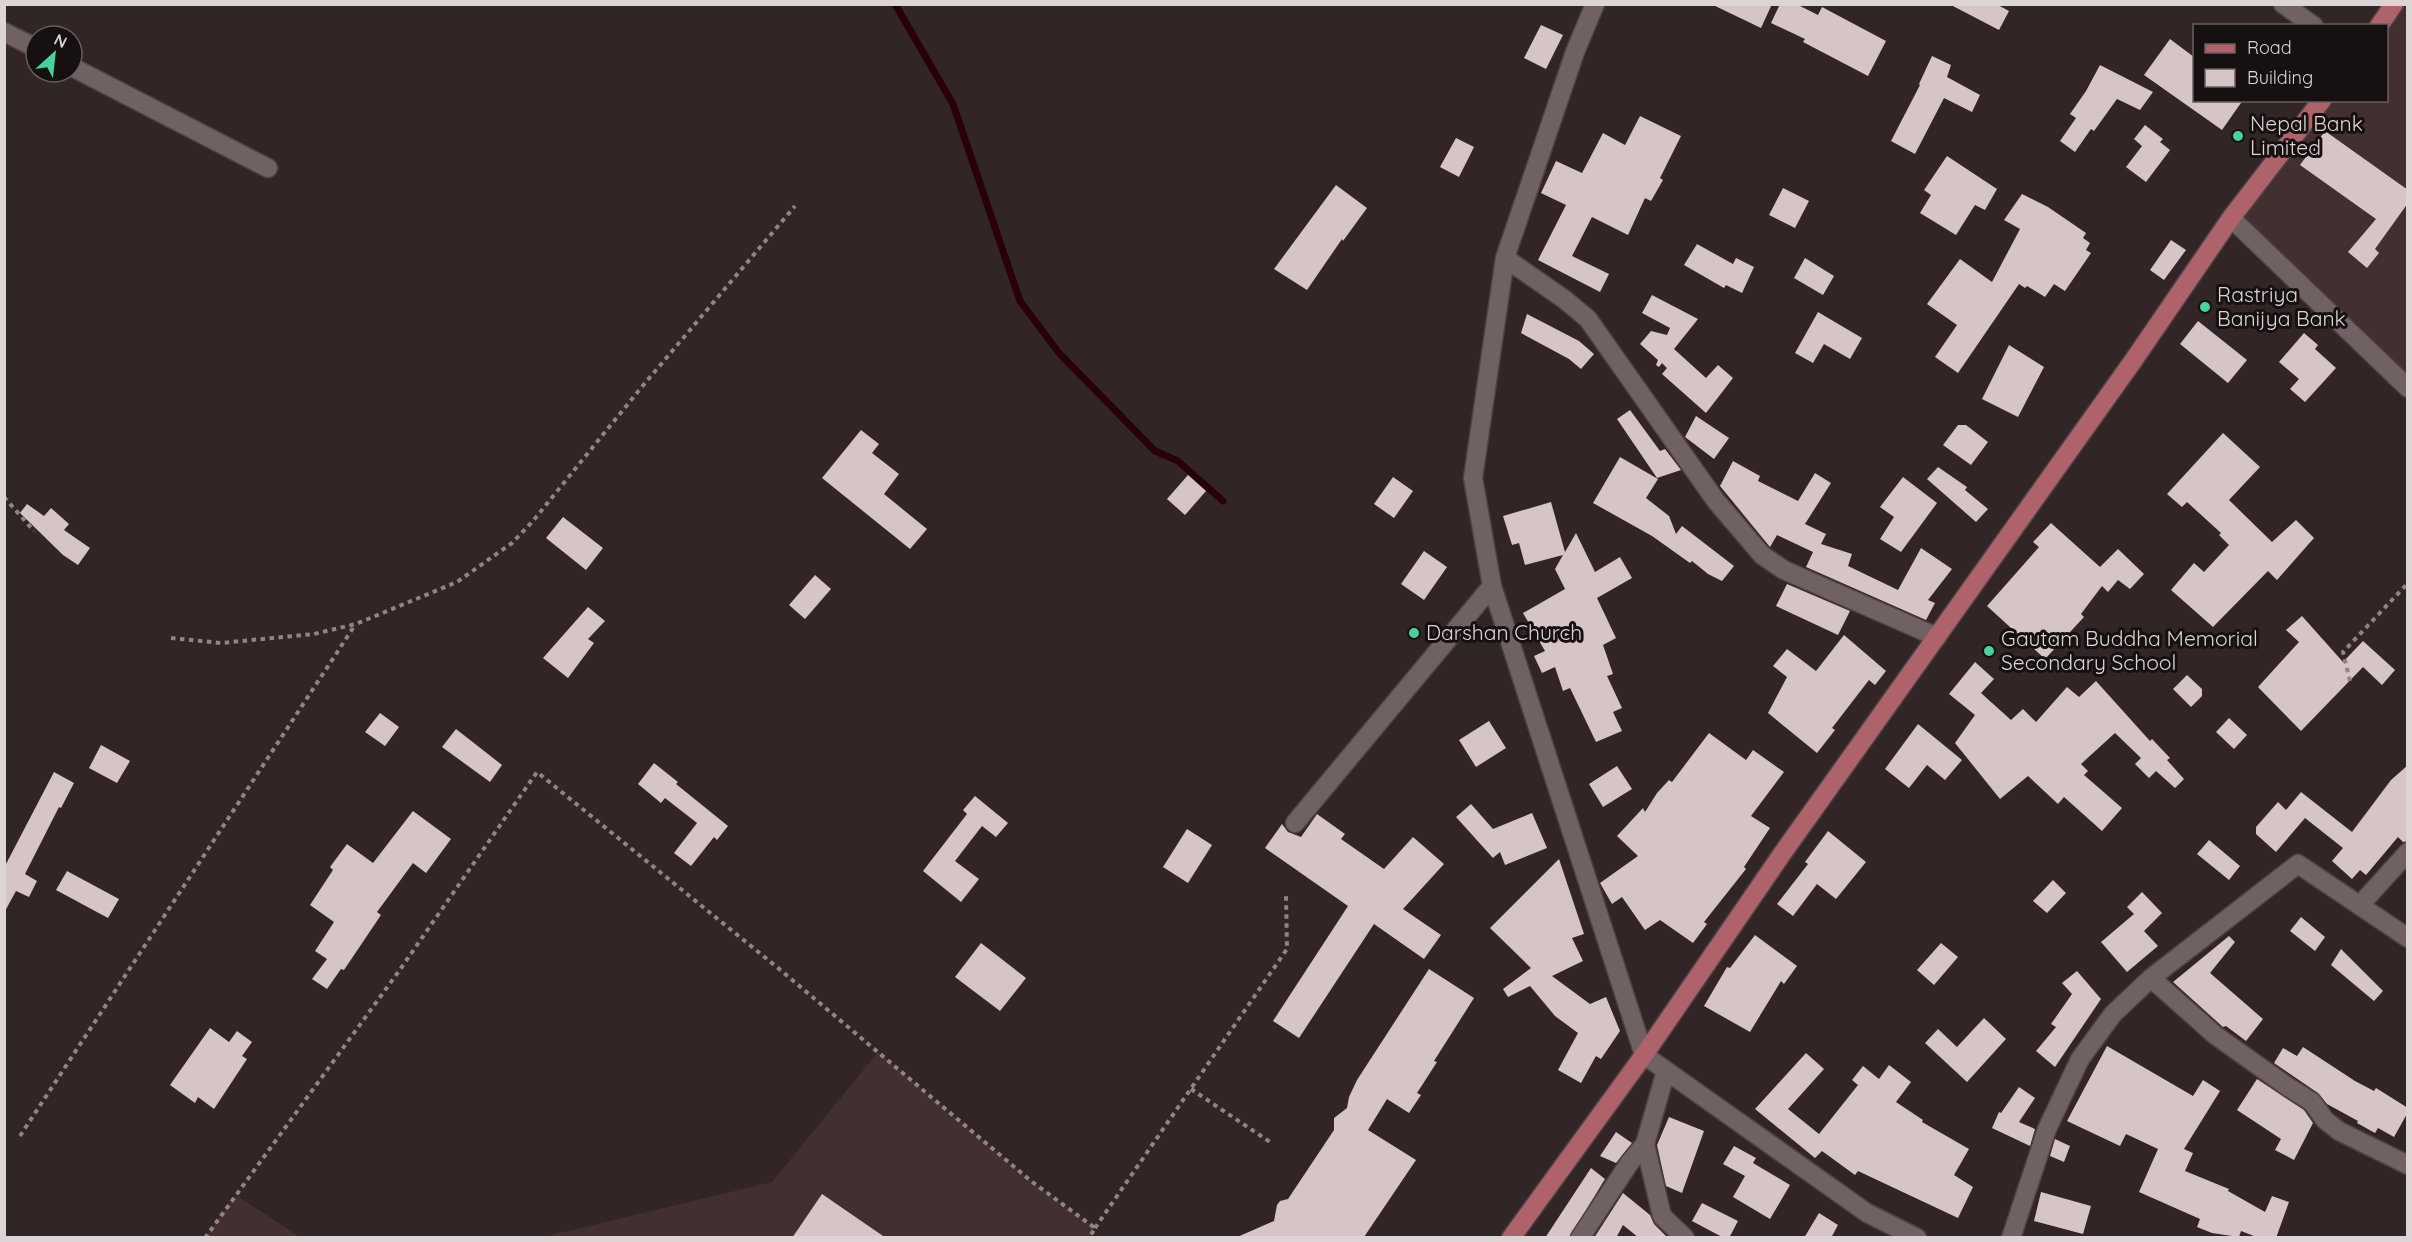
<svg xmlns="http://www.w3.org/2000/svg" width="2412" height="1242" viewBox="0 0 2412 1242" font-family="Quicksand,sans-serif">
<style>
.built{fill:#422f30}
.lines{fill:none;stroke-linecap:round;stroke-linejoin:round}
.stream{stroke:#280107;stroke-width:7}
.building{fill:#d6c5c6}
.minor-casing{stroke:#4d4242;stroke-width:21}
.major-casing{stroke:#4d4242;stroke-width:21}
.path{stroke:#8f8585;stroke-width:4;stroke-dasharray:4.5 4.5;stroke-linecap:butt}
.minor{stroke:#706262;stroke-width:18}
.major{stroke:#ae636b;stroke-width:18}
.poi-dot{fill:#44d49f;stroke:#161011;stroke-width:2}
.labels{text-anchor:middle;stroke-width:6;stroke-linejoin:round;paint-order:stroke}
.poi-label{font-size:21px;fill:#ddd5d5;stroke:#161011;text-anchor:start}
</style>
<rect width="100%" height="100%" fill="#322526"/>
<path class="built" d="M 2394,5 L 2407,5 L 2407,388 L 2231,218 L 2322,101 L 2386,100 L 2386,26 Z
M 878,1052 L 1031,1181 L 1095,1228 L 1089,1238 L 539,1238 L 772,1182 Z
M 236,1195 L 300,1237 L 205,1237 Z"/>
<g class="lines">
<path class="stream" d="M 895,4 L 953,104 L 1020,301 L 1059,353 L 1155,451 L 1178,461 L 1223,501"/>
</g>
<path class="building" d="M 1711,4 L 1772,4 L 1761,28 Z
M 1780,4 L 1796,4 L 1818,15 L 1822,7 L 1886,41 L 1868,76 L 1803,42 L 1805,39 L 1771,23 Z
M 1949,4 L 1996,4 L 2009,11 L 1999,30 Z
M 1541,25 L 1563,35 L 1546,69 L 1524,58 Z
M 2170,39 L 2194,57 L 2194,100 L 2243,100 L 2222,130 L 2144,75 Z
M 1932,56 L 1951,65 L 1947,77 L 1980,95 L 1972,112 L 1944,98 L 1915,154 L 1891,141 L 1920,85 L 1919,84 Z
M 2100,65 L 2153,92 L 2140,110 L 2117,99 L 2094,131 L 2091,129 L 2075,152 L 2060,141 L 2076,118 L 2070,114 L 2086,91 Z
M 1640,116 L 1681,136 L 1660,178 L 1663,180 L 1651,201 L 1645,198 L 1628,235 L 1592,217 L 1572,256 L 1609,274 L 1600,292 L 1538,260 L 1566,205 L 1541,193 L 1556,161 L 1582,173 L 1603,133 L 1625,145 Z
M 2145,125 L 2163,139 L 2160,142 L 2170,150 L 2146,182 L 2126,167 L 2142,146 L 2134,139 Z
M 2325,131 L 2408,190 L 2408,203 L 2375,249 L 2379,253 L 2367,268 L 2348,252 L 2376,219 L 2300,165 Z
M 1456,138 L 1474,147 L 1459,177 L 1440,167 Z
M 1947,156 L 1997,189 L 1985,210 L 1975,205 L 1956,235 L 1920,213 L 1931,195 L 1924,190 Z
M 1336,185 L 1367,208 L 1343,241 L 1342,239 L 1307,290 L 1274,269 Z
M 1783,188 L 1809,201 L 1795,228 L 1769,215 Z
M 2022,194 L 2048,207 L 2086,233 L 2083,238 L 2090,243 L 2086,250 L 2091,253 L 2065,291 L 2054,284 L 2045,297 L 2027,286 L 2025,288 L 2019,284 L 1958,373 L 1935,357 L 1957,325 L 1927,304 L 1960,259 L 1992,282 L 2020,229 L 2004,220 Z
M 2171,240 L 2186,250 L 2164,280 L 2150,270 Z
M 1697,244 L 1733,264 L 1736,258 L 1754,267 L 1742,293 L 1726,285 L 1724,288 L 1684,265 Z
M 1805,258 L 1834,276 L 1823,295 L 1794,278 Z
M 1652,295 L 1698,319 L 1674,349 L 1706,378 L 1718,365 L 1733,378 L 1706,413 L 1662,374 L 1667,368 L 1662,363 L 1659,367 L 1656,365 L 1658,360 L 1640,344 L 1651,331 L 1667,335 L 1670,328 L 1642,313 Z
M 1818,312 L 1862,338 L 1850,359 L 1824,344 L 1813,363 L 1795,353 Z
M 1527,314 L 1579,341 L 1594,354 L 1581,369 L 1569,359 L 1521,333 Z
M 2198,321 L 2247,360 L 2228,383 L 2180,344 Z
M 2304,333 L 2318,345 L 2315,349 L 2336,368 L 2305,402 L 2290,389 L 2299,379 L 2279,362 Z
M 2009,345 L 2044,367 L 2018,417 L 1982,399 Z
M 1630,410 L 1660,451 L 1665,449 L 1681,470 L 1657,478 L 1617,419 Z
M 1696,416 L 1729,438 L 1714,459 L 1685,437 Z
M 1958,425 L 1966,425 L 1988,442 L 1971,465 L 1943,445 Z
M 861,430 L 879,444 L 872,453 L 899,474 L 884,494 L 927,529 L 910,549 L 822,478 Z
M 2223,433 L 2260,467 L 2229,500 L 2272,542 L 2296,520 L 2314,538 L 2277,580 L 2268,571 L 2213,627 L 2171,590 L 2194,563 L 2204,572 L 2229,545 L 2219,535 L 2221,533 L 2187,502 L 2182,507 L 2167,494 Z
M 1620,457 L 1658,479 L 1646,498 L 1669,516 L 1676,534 L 1682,526 L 1734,566 L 1722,581 L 1708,574 L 1692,561 L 1690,563 L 1652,536 L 1593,503 Z
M 1733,461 L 1760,476 L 1758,481 L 1798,501 L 1815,473 L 1831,483 L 1805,524 L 1826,534 L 1821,544 L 1852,554 L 1848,566 L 1898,590 L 1921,548 L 1952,569 L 1928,600 L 1935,603 L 1926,620 L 1806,567 L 1813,552 L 1777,535 L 1770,547 L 1720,486 Z
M 1938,467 L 1967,487 L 1965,490 L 1988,509 L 1976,522 L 1927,479 Z
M 1188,475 L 1206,491 L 1185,515 L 1167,499 Z
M 1393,477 L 1413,491 L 1394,518 L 1374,504 Z
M 1903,477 L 1937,503 L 1901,552 L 1880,539 L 1894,517 L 1880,507 Z
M 1551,502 L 1565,552 L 1576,533 L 1595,572 L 1620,557 L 1632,578 L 1597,598 L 1616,638 L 1603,645 L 1613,674 L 1607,676 L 1622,708 L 1613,712 L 1622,731 L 1596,742 L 1570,688 L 1563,691 L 1555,667 L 1542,673 L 1534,656 L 1545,651 L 1523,613 L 1565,589 L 1555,569 L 1563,555 L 1525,565 L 1519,543 L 1512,545 L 1503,516 Z
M 27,504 L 44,516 L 51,508 L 69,524 L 64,530 L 90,548 L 78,565 L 63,555 L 20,513 Z
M 563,517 L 603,548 L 586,570 L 546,538 Z
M 2051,523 L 2100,567 L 2118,549 L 2144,574 L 2130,589 L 2118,580 L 2108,592 L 2102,586 L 2081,614 L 2084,617 L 2045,659 L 1987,606 L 2039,547 L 2033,542 Z
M 1424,551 L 1447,567 L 1424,600 L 1401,584 Z
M 815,575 L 831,589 L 805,619 L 789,605 Z
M 1787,584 L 1850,611 L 1838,635 L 1776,606 Z
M 588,607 L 605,621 L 588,639 L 594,643 L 568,678 L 543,658 Z
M 2302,616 L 2343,662 L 2363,641 L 2395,670 L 2382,685 L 2363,667 L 2301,731 L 2258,687 L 2299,642 L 2286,630 Z
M 1844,635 L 1886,671 L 1875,685 L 1869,680 L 1832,728 L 1835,730 L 1817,753 L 1768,713 L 1787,677 L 1773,666 L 1787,649 L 1816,671 Z
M 1975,662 L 1994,679 L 1981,693 L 2011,720 L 2023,709 L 2036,722 L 2067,687 L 2079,697 L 2096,681 L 2150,741 L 2152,739 L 2170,758 L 2167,760 L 2184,779 L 2175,788 L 2156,771 L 2149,778 L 2135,764 L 2141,758 L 2115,733 L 2081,764 L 2088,771 L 2084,775 L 2122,808 L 2102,831 L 2064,797 L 2058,804 L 2028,776 L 2000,799 L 1955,743 L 1975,715 L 1949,694 Z
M 2187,675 L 2202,689 L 2202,696 L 2191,707 L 2173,689 Z
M 380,713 L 399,727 L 385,746 L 365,732 Z
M 2229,718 L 2247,735 L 2234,749 L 2216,732 Z
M 1489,721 L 1506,748 L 1476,767 L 1459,740 Z
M 1918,724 L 1962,760 L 1945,780 L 1927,765 L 1909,788 L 1885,769 Z
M 456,729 L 502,765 L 490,782 L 442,747 Z
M 1709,733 L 1746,760 L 1753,750 L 1784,772 L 1751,816 L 1770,828 L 1744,867 L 1746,869 L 1704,922 L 1707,924 L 1693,943 L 1660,920 L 1645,930 L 1622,897 L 1612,904 L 1600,883 L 1638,856 L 1617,836 L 1643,808 L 1645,812 L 1657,793 L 1669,780 L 1672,782 Z
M 101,745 L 130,761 L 117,783 L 89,768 Z
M 654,763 L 678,782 L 676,784 L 728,826 L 717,840 L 714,837 L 691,866 L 674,853 L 697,823 L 665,798 L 661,803 L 638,784 Z
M 2408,765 L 2408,841 L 2403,842 L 2398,837 L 2366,875 L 2360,870 L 2352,879 L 2332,861 L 2343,848 L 2305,818 L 2276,852 L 2256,834 L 2256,827 L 2278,802 L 2286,810 L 2301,792 L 2352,832 L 2391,780 Z
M 1617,766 L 1632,789 L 1603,807 L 1589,784 Z
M 54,772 L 74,783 L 61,808 L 59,807 L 25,874 L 37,881 L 29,897 L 16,891 L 4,913 L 4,863 L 6,864 Z
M 975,796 L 1008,823 L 996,837 L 982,826 L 955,861 L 979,879 L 961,902 L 923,871 L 967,814 L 963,810 Z
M 1471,804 L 1493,829 L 1532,813 L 1547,848 L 1505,865 L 1500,852 L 1493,858 L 1456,817 Z
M 413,811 L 451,839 L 426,873 L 413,863 L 377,912 L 381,915 L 344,970 L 341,969 L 327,989 L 312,979 L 327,959 L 315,951 L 334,922 L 310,905 L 333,870 L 330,867 L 347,844 L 373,863 Z
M 1317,814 L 1345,834 L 1341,839 L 1384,869 L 1413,837 L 1444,864 L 1403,909 L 1441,935 L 1424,959 L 1374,924 L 1299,1038 L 1273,1021 L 1348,906 L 1265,848 L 1282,824 L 1288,832 L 1301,837 Z
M 1187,829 L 1212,845 L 1188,883 L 1163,867 Z
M 1828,831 L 1866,862 L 1836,899 L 1817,884 L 1793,916 L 1777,904 L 1808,864 L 1805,862 Z
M 2209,840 L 2240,866 L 2229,880 L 2197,854 Z
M 1559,859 L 1584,934 L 1572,938 L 1583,961 L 1552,976 L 1590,1004 L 1606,997 L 1620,1031 L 1601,1059 L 1596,1056 L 1581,1083 L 1558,1070 L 1578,1033 L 1555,1016 L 1530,986 L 1508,997 L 1503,989 L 1531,968 L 1490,928 Z
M 67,871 L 119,899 L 108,918 L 56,890 Z
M 2053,880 L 2066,893 L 2047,913 L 2033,901 Z
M 2142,892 L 2162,913 L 2144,931 L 2158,946 L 2127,972 L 2101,942 L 2134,914 L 2127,907 Z
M 2301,917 L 2325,937 L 2315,951 L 2290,931 Z
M 1755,935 L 1797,966 L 1784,984 L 1781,981 L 1750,1032 L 1704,1006 L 1727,967 L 1730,968 Z
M 2229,936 L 2235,942 L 2210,973 L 2263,1019 L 2246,1041 L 2226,1026 L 2223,1027 L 2173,982 Z
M 981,943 L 1026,978 L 1000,1011 L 955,977 Z
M 1941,943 L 1958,957 L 1934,985 L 1917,970 Z
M 2341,949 L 2383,991 L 2374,1001 L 2331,965 Z
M 1429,969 L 1474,998 L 1434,1061 L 1437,1062 L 1417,1093 L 1421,1095 L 1409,1113 L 1387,1099 L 1368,1130 L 1416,1160 L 1364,1237 L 1235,1238 L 1274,1221 L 1277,1205 L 1280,1201 L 1288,1199 L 1334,1130 L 1334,1118 L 1347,1108 L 1349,1097 L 1357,1080 Z
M 2077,971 L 2101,999 L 2055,1067 L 2036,1051 L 2056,1027 L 2051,1024 L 2072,994 L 2062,983 Z
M 1984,1018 L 2006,1039 L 1967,1082 L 1925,1043 L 1938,1029 L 1957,1047 Z
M 210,1028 L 229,1042 L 237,1031 L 252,1042 L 242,1056 L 247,1059 L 214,1109 L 198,1097 L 195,1103 L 170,1085 Z
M 2107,1046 L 2193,1096 L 2203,1080 L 2220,1091 L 2184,1149 L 2193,1153 L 2185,1171 L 2229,1189 L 2228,1191 L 2265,1212 L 2272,1196 L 2289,1202 L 2276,1238 L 2259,1238 L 2241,1231 L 2239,1237 L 2212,1233 L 2197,1227 L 2200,1219 L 2139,1192 L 2158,1149 L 2126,1134 L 2120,1146 L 2067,1121 Z
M 2303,1047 L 2355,1081 L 2374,1091 L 2376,1088 L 2408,1108 L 2408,1112 L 2394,1137 L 2378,1128 L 2375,1133 L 2357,1123 L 2358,1121 L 2327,1104 L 2318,1093 L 2274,1063 L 2283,1048 L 2297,1056 Z
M 1806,1053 L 1824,1069 L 1788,1109 L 1819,1134 L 1858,1085 L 1852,1080 L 1863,1066 L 1879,1079 L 1889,1065 L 1911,1082 L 1896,1102 L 1923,1120 L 1922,1122 L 1969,1149 L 1954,1175 L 1973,1187 L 1958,1218 L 1858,1171 L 1855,1175 L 1822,1151 L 1815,1158 L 1755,1109 Z
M 2257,1079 L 2304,1110 L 2313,1123 L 2294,1160 L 2275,1150 L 2281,1139 L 2237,1110 Z
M 2019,1087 L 2035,1098 L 2019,1122 L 2035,1129 L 2030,1146 L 1992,1128 L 1999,1112 L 2001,1113 Z
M 1669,1117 L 1704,1131 L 1682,1193 L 1666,1186 L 1657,1145 Z
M 1616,1132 L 1632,1143 L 1616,1163 L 1600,1156 Z
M 2055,1139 L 2070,1146 L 2064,1162 L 2050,1156 Z
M 1734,1146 L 1756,1158 L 1753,1163 L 1790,1185 L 1770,1219 L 1733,1197 L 1745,1176 L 1723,1164 Z
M 1591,1168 L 1605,1179 L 1569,1238 L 1545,1238 Z
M 2041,1192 L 2091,1206 L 2083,1234 L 2034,1221 Z
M 1623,1193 L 1650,1215 L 1654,1224 L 1668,1238 L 1639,1238 L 1623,1225 L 1616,1238 L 1594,1238 Z
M 822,1194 L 886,1238 L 792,1238 Z
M 1702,1203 L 1738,1221 L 1729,1238 L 1724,1238 L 1692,1221 Z
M 1819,1213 L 1838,1225 L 1831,1238 L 1804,1238 Z"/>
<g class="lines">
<defs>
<path id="minor" d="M 1595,4 L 1575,52 L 1505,258 L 1473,478 L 1492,586 L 1644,1055 L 1867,1213 L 1917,1238
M 2283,4 L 2314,26
M 4,32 L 36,48
M 72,67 L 268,168
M 2231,218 L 2408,388
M 1505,258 L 1564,299 L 1588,319 L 1716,501 L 1762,555 L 1784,570 L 1937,637
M 1295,823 L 1492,586
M 2360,905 L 2408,852
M 2151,978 L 2215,1035 L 2288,1087 L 2312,1102 L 2325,1120 L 2339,1131 L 2408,1165
M 1666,1071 L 1645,1144 L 1662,1216 L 1685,1238
M 1580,1238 L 1630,1162 L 1645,1144
M 2011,1238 L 2047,1129 L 2080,1059 L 2113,1014 L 2151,978 L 2298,864 L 2408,938"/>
<path id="major" d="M 2379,26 L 2394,4
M 1511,1238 L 1644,1055 L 1782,854 L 2133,361 L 2231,218 L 2322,100"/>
</defs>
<use href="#minor" class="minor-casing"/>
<use href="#major" class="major-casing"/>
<path class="path" d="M 4,497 L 34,531
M 171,638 L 221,643 L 314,634 L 356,624 L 457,582 L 512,543 L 533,521 L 640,389 L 795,206
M 2350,681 L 2343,652 L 2408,583
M 1191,1089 L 1273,1144
M 20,1136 L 355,625
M 1095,1228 L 1287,949 L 1286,895
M 205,1238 L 399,971 L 537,772 L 778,968 L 1031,1181 L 1095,1228 L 1089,1238"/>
<use href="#minor" class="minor"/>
<use href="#major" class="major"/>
</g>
<g class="poi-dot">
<circle cx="2238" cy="136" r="6"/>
<circle cx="2205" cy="307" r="6"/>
<circle cx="1414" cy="633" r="6"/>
<circle cx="1989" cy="651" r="6"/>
</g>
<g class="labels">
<g class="poi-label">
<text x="2250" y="131">Nepal Bank<tspan x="2250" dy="24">Limited</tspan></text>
<text x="2217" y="302">Rastriya<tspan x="2217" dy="24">Banijya Bank</tspan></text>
<text x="1426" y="640">Darshan Church</text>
<text x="2001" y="646">Gautam Buddha Memorial<tspan x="2001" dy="24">Secondary School</tspan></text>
</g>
</g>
<rect width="2412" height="1242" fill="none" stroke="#ddd5d5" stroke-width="12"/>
<rect x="2193" y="24" width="195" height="78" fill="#161011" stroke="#665f5f" stroke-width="1.5"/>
<rect x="2205" y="44" width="30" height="9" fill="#ae636b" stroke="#665f5f" stroke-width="1.5"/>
<text x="2247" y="54" font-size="18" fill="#ddd5d5">Road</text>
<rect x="2205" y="69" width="30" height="18" fill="#d6c5c6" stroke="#665f5f" stroke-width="1.5"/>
<text x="2247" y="84" font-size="18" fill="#ddd5d5">Building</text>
<g transform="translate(54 54) rotate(27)"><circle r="28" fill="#161011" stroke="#665f5f" stroke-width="1.5"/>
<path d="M0-4.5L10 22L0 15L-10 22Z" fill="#44d49f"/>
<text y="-9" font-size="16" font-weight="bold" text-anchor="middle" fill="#ddd5d5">N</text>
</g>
</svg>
